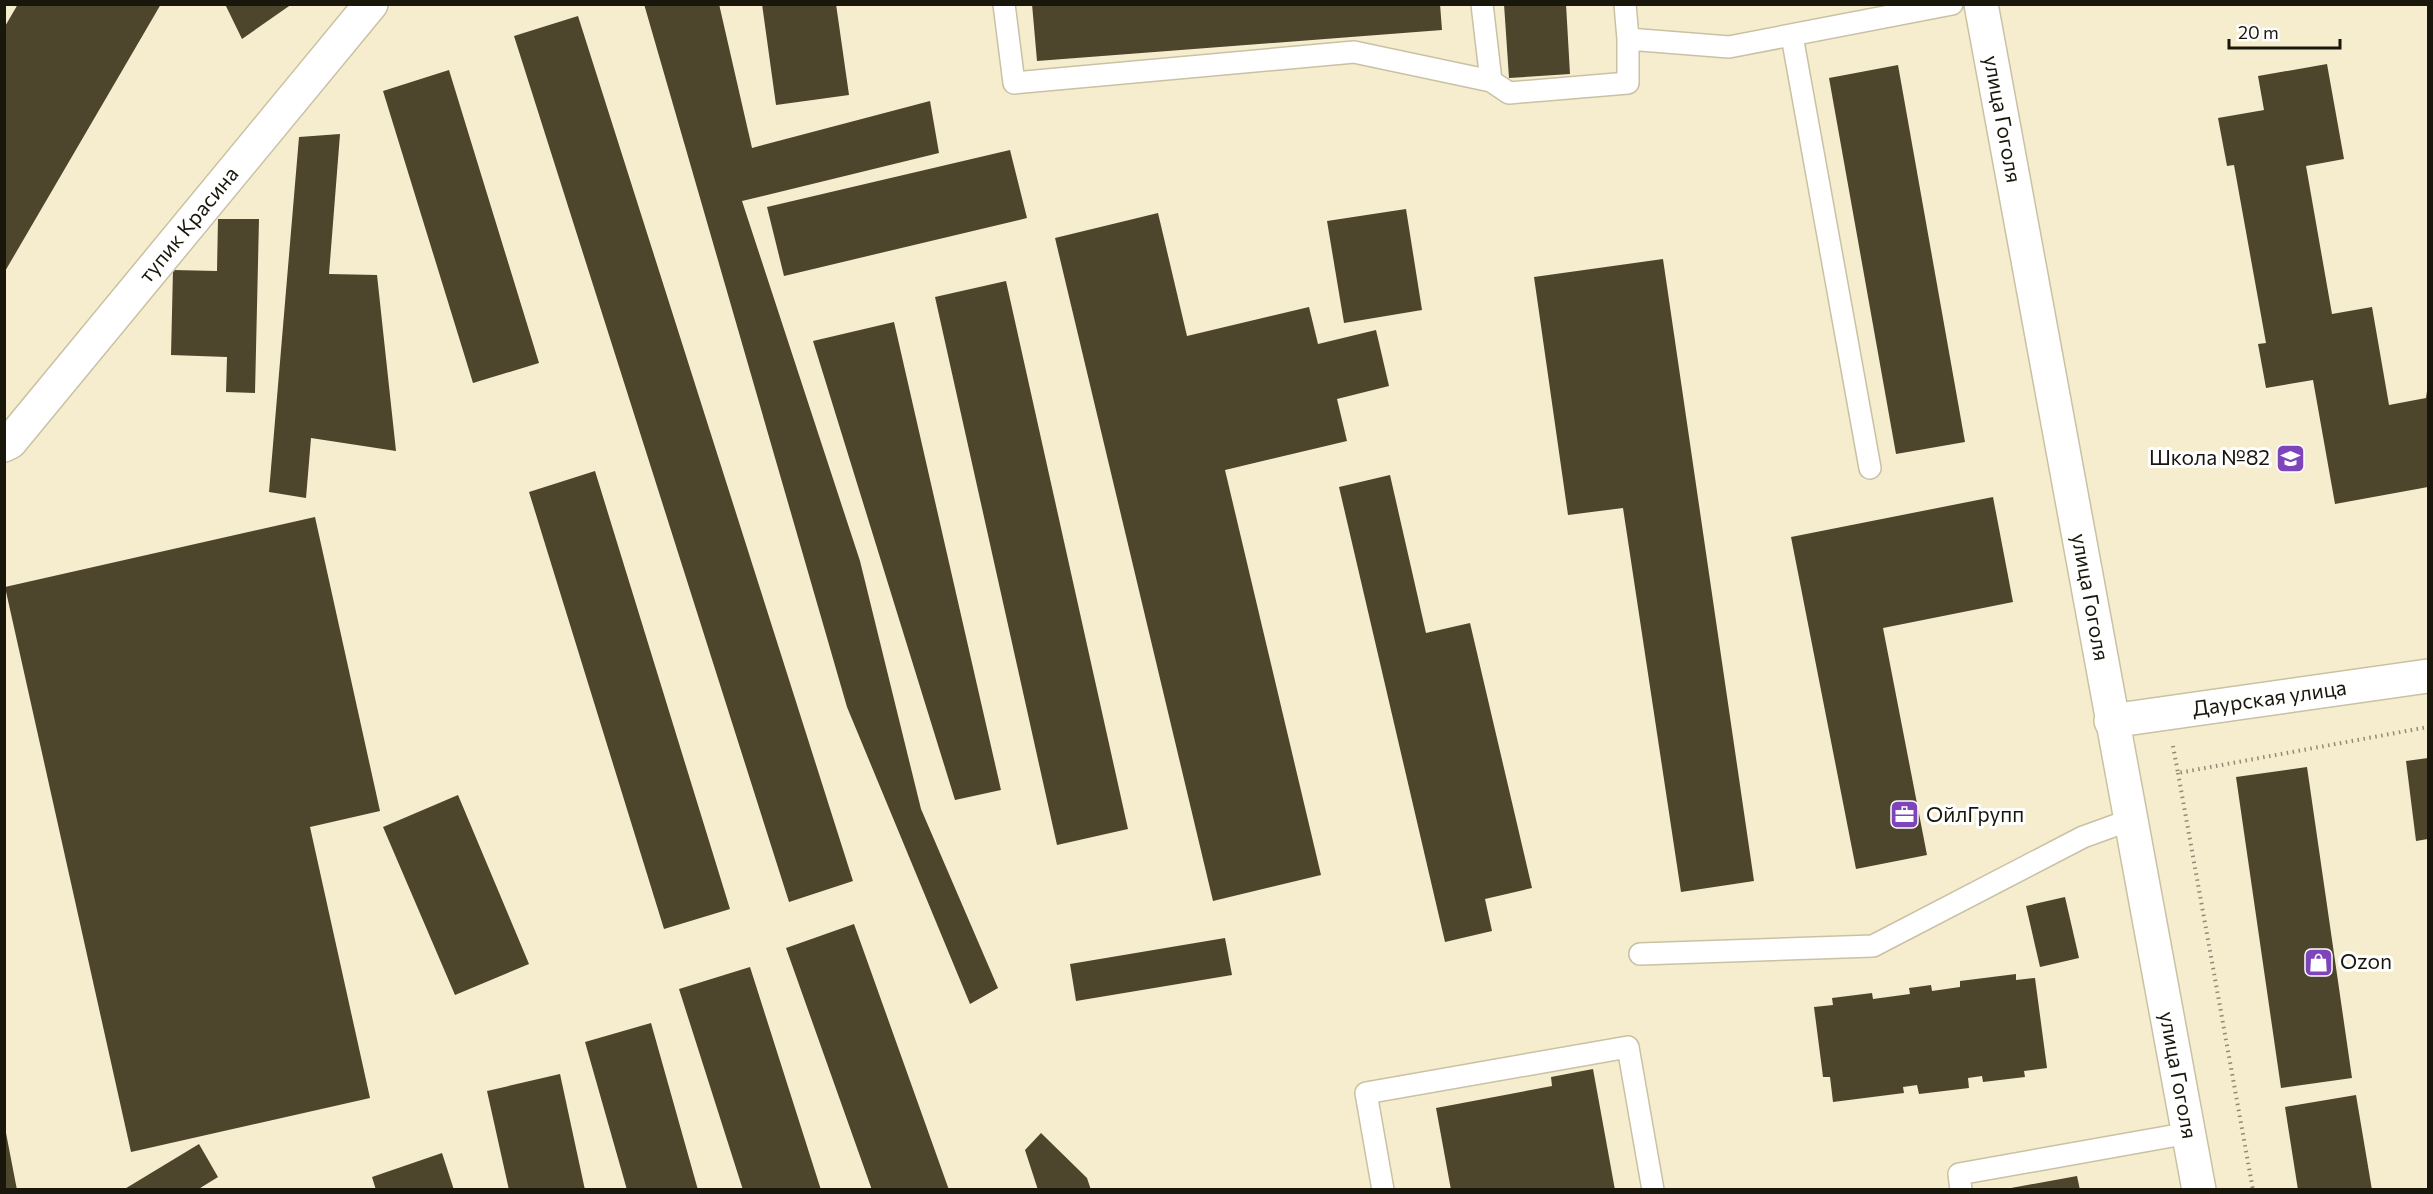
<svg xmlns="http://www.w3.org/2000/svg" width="2433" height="1194" viewBox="0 0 2433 1194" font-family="Commissioner,sans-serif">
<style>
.building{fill:#4d452c}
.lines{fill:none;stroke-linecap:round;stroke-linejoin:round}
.lane-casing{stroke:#cac1a4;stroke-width:24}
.street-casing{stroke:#cac1a4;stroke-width:36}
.secondary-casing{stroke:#cac1a4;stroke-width:36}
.path{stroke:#918b76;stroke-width:4;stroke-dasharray:1.5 4.5;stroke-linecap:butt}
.lane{stroke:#fff;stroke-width:21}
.street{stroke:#fff;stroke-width:33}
.secondary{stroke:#fff;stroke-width:33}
.labels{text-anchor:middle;stroke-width:6;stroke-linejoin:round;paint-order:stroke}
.street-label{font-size:21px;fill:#19160b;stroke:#fff}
.poi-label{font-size:21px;fill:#19160b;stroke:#fff;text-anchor:start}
</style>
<rect width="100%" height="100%" fill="#f6edcf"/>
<path class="building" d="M 18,4 L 161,4 L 4,273 L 4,28 Z
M 225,4 L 292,4 L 242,39 Z
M 644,4 L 719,4 L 752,148 L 930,101 L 939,153 L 742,201 L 860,561 L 921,809 L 998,988 L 970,1004 L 847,707 Z
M 762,4 L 836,4 L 849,95 L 776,105 Z
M 1032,4 L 1440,4 L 1442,30 L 1037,61 Z
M 1504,4 L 1566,4 L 1570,74 L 1509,78 Z
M 578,16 L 853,881 L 789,902 L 514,36 Z
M 2327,64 L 2344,159 L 2306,166 L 2332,314 L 2372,307 L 2389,405 L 2426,398 L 2428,384 L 2428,487 L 2335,504 L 2313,380 L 2266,388 L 2258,344 L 2266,343 L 2234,165 L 2227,166 L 2218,118 L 2264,110 L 2258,76 Z
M 1898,65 L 1965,442 L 1896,454 L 1829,78 Z
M 449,70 L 539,363 L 473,383 L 383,91 Z
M 340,134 L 329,274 L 377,275 L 396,451 L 311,438 L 306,498 L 269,492 L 299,137 Z
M 1010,150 L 1027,218 L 784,276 L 767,207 Z
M 1406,209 L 1422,310 L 1344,323 L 1327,221 Z
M 1158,213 L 1187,336 L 1309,307 L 1318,344 L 1376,330 L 1389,386 L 1337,399 L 1347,441 L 1225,470 L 1321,875 L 1213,901 L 1055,238 Z
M 218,219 L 259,219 L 255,393 L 226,392 L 227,357 L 171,355 L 173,270 L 217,271 Z
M 1663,259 L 1754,881 L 1681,892 L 1623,508 L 1568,515 L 1534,277 Z
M 1006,281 L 1128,829 L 1057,845 L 935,297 Z
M 894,322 L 1001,790 L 955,800 L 813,341 Z
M 595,471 L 730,909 L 664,929 L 529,492 Z
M 1390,475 L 1426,633 L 1470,623 L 1532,888 L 1485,899 L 1492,931 L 1445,942 L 1339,487 Z
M 1993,497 L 2013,602 L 1883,628 L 1927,855 L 1856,869 L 1791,537 Z
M 315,517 L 380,811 L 310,827 L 370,1098 L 131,1152 L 5,587 Z
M 2428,758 L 2428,839 L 2416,841 L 2406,761 Z
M 2307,767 L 2352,1078 L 2281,1088 L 2236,777 Z
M 458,795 L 529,964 L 455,995 L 383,827 Z
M 2065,897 L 2079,958 L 2040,967 L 2026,906 Z
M 854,924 L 949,1190 L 872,1190 L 786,948 Z
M 1225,938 L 1232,975 L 1076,1001 L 1070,964 Z
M 750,967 L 821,1190 L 743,1190 L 679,989 Z
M 2016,974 L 2016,980 L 2035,978 L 2047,1068 L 2024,1071 L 2025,1077 L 1983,1082 L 1982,1076 L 1968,1078 L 1969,1088 L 1919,1094 L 1917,1085 L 1903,1087 L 1904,1093 L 1833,1102 L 1830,1077 L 1823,1077 L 1814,1007 L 1833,1005 L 1832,998 L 1872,993 L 1873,999 L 1910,994 L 1909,988 L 1931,985 L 1932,991 L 1960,987 L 1960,981 Z
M 651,1023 L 698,1190 L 627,1190 L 585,1042 Z
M 1593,1069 L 1615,1190 L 1451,1190 L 1436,1108 L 1552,1086 L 1551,1077 Z
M 560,1074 L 585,1190 L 509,1190 L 487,1091 Z
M 2356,1095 L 2372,1190 L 2298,1190 L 2285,1107 Z
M 4,1133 L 6,1133 L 17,1190 L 4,1190 Z
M 1041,1133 L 1087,1178 L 1091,1190 L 1038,1190 L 1025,1150 Z
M 199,1144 L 218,1177 L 197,1190 L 123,1190 Z
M 442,1153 L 454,1190 L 376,1190 L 372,1177 Z
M 2077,1176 L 2080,1190 L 2011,1190 L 2011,1188 Z"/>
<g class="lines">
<defs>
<path id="lane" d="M 1004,4 L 1014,83 L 1354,52 L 1491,81
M 1482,4 L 1491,81 L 1509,93 L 1628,83 L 1628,39
M 1625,4 L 1628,39 L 1729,47 L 1952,4
M 1792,36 L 1870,468
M 1640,954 L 1873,946 L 2083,837 L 2130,820
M 1383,1190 L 1366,1093 L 1628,1047 L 1653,1190
M 1961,1190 L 1959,1174 L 2189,1133"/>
<g id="street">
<path id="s1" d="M 4,445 L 10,442 L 371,4"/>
<path id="s2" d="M 2111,721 L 2428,676"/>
</g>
<g id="secondary">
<path id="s3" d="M 1981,4 L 2199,1190"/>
</g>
</defs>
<use href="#lane" class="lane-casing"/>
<use href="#street" class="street-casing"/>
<use href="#secondary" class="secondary-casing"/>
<path class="path" d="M 2173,746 L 2178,773 L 2428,727
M 2178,773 L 2253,1190"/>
<use href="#lane" class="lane"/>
<use href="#street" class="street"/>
<use href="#secondary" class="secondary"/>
</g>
<defs>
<symbol id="school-square" viewBox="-11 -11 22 22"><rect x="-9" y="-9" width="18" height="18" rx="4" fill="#7e45bb" stroke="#fff"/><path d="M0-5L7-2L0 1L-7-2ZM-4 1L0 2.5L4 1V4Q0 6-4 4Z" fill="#fff"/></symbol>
<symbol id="office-square" viewBox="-11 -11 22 22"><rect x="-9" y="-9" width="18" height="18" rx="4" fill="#7e45bb" stroke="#fff"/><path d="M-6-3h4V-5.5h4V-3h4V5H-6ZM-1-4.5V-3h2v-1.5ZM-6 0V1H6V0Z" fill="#fff"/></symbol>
<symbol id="shop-square" viewBox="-11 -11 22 22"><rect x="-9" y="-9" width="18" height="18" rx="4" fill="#7e45bb" stroke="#fff"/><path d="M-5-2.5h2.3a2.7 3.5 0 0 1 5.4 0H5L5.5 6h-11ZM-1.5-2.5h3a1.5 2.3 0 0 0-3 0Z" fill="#fff"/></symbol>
</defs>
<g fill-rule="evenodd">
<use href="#school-square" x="2274" y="442" width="33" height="33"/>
<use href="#office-square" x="1888" y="798" width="33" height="33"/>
<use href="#shop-square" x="2302" y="946" width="33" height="33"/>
</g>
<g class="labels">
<g class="street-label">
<text dy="7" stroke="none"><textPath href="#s3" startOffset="117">улица Гоголя</textPath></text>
<text dy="7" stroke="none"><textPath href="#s1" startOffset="288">тупик Красина</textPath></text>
<text dy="7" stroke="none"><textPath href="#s3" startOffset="603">улица Гоголя</textPath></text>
<text dy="7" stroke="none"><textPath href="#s2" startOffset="160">Даурская улица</textPath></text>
<text dy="7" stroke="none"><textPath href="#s3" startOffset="1089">улица Гоголя</textPath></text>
</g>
<g class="poi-label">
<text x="2270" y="465" text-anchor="end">Школа №82</text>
<text x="1926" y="822">ОйлГрупп</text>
<text x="2340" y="969">Ozon</text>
</g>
</g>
<rect width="2433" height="1194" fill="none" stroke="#19160b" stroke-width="12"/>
<path d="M2229 39v9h111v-9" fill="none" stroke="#19160b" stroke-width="3"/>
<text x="2238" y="39" font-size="18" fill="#19160b" stroke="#ffffff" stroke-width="4.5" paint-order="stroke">20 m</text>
</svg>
